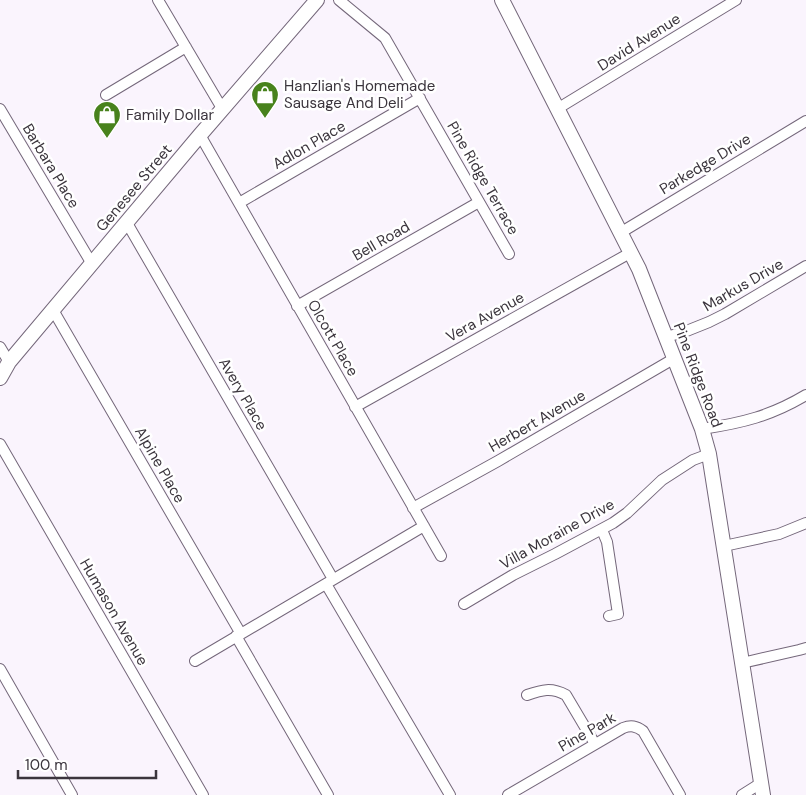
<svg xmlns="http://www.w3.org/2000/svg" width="806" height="795" viewBox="0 0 806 795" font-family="'DM Sans',sans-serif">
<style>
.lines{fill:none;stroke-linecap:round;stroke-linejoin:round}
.street-casing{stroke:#74677a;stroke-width:12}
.secondary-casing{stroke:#74677a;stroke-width:16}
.street{stroke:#fff;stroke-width:10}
.secondary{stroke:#fff;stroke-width:14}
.labels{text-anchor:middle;stroke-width:5;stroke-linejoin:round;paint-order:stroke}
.street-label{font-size:15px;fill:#3b353d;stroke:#fff}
.poi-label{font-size:15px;fill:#3b353d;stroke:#fff;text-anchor:start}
</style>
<rect width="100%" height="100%" fill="#faf4fd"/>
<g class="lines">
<defs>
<path id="street" d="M 158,0 L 223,110
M 339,0 L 385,38 L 509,254
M 106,95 L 186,47
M 0,109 L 92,264
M 557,109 L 736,0
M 200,135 L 441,556
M 239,203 L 420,98
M 127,223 L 333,579
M 620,233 L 806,121
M 297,306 L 479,202
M 53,310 L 241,634
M 666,337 L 684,332 L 709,322 L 725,314 L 806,266
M 0,347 L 9,362
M 355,407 L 630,253
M 702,429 C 742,423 771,416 806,395
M 0,444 L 203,795
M 413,508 L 498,461 L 675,358
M 602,530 L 607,542 L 618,614 L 609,616
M 724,546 L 779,534 L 806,523
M 326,584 L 450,795
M 464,604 L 513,575 L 555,554 L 613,523 L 627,513 L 662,480 L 693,460 L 709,454
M 236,636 L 328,795
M 195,661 L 424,526
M 742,663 L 799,650 L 806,648
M 0,669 L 72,795
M 527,695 C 542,690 551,687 566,695 L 595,744
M 508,795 L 623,728 C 631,725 636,726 643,731 L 680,795
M 742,795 L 761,783"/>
<path id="secondary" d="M 502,0 L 639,269 L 702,429 L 709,454 L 763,795
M 0,378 L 9,362 L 200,135 L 317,0"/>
</defs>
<use href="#street" class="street-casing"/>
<use href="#secondary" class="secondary-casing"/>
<use href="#street" class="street"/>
<use href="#secondary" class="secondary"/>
</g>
<defs>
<symbol id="shop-pin" viewBox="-11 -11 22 30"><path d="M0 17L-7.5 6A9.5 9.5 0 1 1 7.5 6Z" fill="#48821c" stroke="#fff"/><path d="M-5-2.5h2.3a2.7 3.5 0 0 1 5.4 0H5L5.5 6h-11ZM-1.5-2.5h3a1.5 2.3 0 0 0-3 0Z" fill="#fff"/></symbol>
</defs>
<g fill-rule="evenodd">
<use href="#shop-pin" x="249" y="79" width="32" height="43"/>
<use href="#shop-pin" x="91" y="99" width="32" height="43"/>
</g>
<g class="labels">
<g class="street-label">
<text transform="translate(639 42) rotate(-32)" y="5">David Avenue</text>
<text transform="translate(309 145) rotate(-30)" y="5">Adlon Place</text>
<text transform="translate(705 164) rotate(-31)" y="5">Parkedge Drive</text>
<text transform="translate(51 166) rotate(59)" y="5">Barbara Place</text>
<text transform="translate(483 178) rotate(60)" y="5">Pine Ridge Terrace</text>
<text transform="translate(134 188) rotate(-50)" y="5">Genesee Street</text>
<text transform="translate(381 241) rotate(-30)" y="5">Bell Road</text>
<text transform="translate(743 285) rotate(-30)" y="5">Markus Drive</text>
<text transform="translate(485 317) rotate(-29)" y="5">Vera Avenue</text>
<text transform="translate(333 338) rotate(60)" y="5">Olcott Place</text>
<text transform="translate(698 375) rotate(69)" y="5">Pine Ridge Road</text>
<text transform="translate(243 394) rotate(60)" y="5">Avery Place</text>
<text transform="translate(537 421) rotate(-30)" y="5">Herbert Avenue</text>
<text transform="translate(160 465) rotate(60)" y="5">Alpine Place</text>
<text transform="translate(557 534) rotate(-29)" y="5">Villa Moraine Drive</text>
<text transform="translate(114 612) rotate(60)" y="5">Humason Avenue</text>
<text transform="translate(587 732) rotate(-30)" y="5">Pine Park</text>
</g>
<g class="poi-label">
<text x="284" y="91">Hanzlian's Homemade<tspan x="284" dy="17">Sausage And Deli</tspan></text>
<text x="126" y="120">Family Dollar</text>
</g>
</g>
<path d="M18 770v8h138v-8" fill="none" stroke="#3b353d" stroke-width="2.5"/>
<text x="25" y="770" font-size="15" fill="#3b353d" stroke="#ffffff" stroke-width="4" paint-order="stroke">100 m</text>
</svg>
